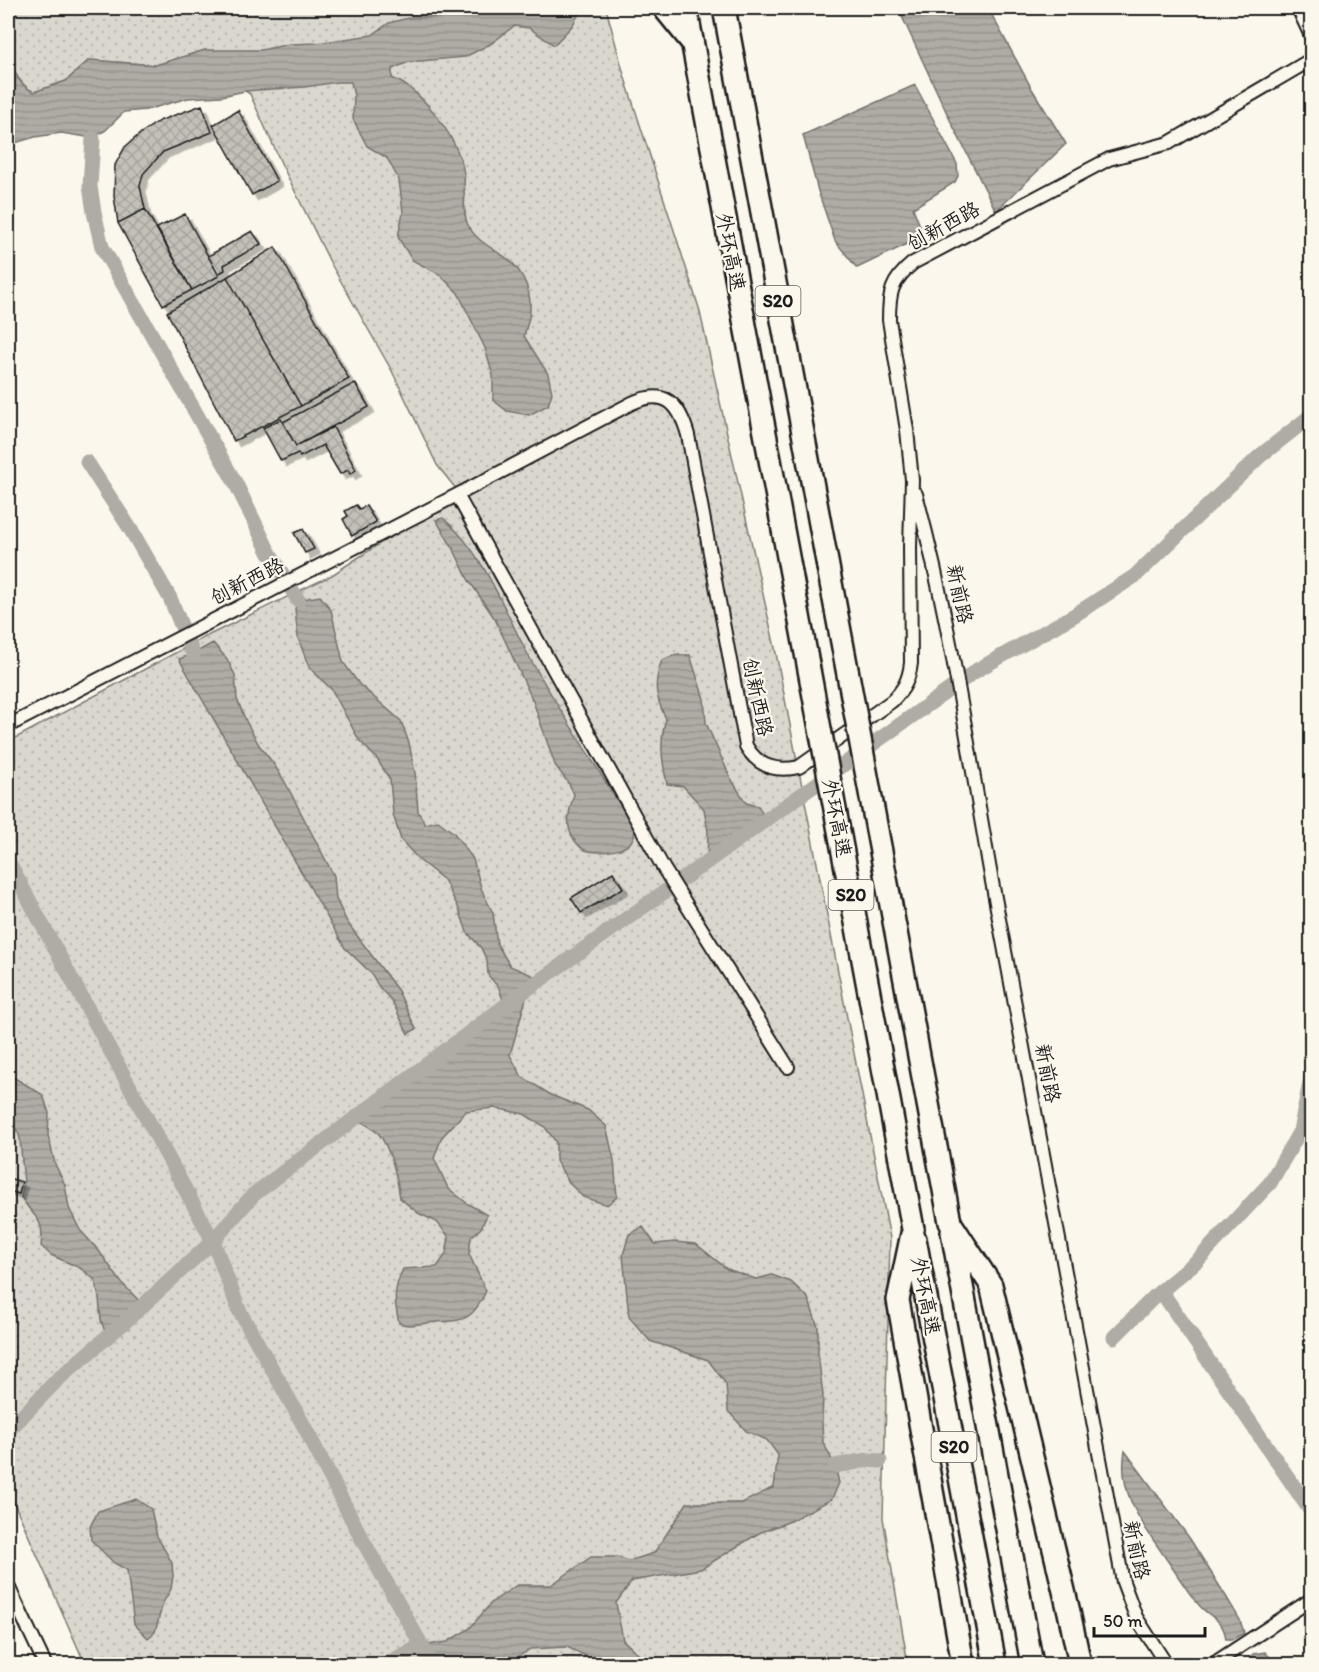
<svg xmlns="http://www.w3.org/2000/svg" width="1319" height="1672" viewBox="0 0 1319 1672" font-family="Itim,'LXGW WenKai TC',sans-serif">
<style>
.park{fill:url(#park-dots);stroke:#7b7a75;stroke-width:1.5}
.water{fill:url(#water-rules);stroke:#74726e;stroke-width:1.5}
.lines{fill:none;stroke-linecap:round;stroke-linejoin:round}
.canal{stroke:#afaca5;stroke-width:15}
.building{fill:url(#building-cross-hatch);stroke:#1c1c1c;stroke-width:1.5;filter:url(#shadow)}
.minor-casing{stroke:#1c1c1c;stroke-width:16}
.motorway-casing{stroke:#1c1c1c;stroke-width:26}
.minor{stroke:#fbf7ec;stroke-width:12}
.motorway{stroke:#fbf7ec;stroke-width:21}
.motorway-bridge-casing{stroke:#1c1c1c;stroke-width:26;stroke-linecap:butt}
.motorway-bridge{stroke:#fbf7ec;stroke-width:21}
.labels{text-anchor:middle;stroke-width:4.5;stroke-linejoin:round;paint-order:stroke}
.shield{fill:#fbf7ec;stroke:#5f5e5a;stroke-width:1.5}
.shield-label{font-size:18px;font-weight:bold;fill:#1c1c1c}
.street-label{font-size:20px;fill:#1c1c1c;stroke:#fbf7ec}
</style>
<defs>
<pattern id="park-dots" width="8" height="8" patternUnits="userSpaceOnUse" patternTransform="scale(1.5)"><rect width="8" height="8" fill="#dad7ce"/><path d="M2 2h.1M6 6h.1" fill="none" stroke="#bab8b0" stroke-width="1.8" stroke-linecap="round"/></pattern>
<pattern id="water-rules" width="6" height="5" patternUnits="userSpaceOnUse" patternTransform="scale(1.5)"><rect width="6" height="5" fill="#afaca5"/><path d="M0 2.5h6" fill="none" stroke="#96938d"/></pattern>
<pattern id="building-cross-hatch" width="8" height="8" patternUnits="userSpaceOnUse" patternTransform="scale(1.5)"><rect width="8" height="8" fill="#c3c0b8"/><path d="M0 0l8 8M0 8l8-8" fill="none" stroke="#a7a49e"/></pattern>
<filter id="shadow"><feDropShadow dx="5.5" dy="5.5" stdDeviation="0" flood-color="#0004"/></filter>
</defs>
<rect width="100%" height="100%" fill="#fbf7ec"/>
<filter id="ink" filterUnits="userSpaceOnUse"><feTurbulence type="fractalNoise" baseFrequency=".0167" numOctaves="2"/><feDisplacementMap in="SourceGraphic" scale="12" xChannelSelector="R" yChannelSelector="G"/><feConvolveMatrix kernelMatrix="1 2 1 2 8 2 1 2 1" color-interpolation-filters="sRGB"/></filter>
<g filter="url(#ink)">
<path class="park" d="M 17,8 L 606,8 L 624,75 L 699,308 L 775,648 L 890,1238 L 883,1518 L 908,1664 L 85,1664 L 8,1489 L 8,742 L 207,636 L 332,575 L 388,538 L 436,512 L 457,490 L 437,465 L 392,371 L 331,264 L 282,165 L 250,94 L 245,91 L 205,50 L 156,65 L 89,60 L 66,81 L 34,92 C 15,83 8,60 9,40 C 10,29 15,18 17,8 Z"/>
<path class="water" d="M 8,8 L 17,8 C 15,18 10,29 9,40 C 8,60 15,84 34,92 L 66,81 L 89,60 L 156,65 L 205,50 L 261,50 L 290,44 L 317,43 L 372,35 L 389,23 L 412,17 L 439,17 L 473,8 L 582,8 L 572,26 L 554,45 L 529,28 L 514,26 L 492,43 L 465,57 L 409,62 L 392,69 L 392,78 C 424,91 459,140 464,174 C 465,187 462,214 468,225 C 475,239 488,246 502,255 C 520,266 531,287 530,309 C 530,318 526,328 524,336 L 548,374 L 552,393 L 548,405 L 529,415 L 507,411 L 493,400 L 493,376 L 485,348 L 458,293 L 439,274 L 412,260 L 398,237 L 403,212 L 399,180 L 387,158 L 367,146 L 353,119 L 354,96 L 351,82 L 337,82 L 305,87 L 245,91 L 222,96 L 188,98 L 146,110 L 124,112 L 106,130 L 93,138 L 61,133 L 35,137 L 8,145 Z
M 898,8 L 988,8 L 1032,89 L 1066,144 L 996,211 L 951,122 Z
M 915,85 L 957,164 L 958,176 L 955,182 L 913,208 L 924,236 L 857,268 L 835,241 L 818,191 L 803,135 Z
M 443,518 C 486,554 505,614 532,662 C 565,719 601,774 636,830 C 634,835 633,840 630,843 C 622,852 596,854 585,850 C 577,846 570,835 569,827 C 567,816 571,805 574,794 L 569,784 L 555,765 L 533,701 L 495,619 L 468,579 L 453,548 L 436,520 Z
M 320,596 L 331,610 L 343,662 L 359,684 L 401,721 L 409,743 L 415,773 L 418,811 L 425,824 L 438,821 L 454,833 L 473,859 L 482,891 L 493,913 L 497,944 L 510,966 L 541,979 L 529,988 L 510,1055 L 522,1077 L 551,1095 L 588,1110 L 606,1126 L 614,1160 L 617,1197 L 607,1205 L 583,1197 L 570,1184 L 556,1161 L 556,1142 L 544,1126 L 524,1114 L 494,1108 L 466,1111 L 442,1137 L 434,1158 L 448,1188 L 468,1204 L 487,1215 L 481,1228 L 471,1237 L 469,1254 L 486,1291 C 470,1326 461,1319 428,1323 C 416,1324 410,1327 399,1323 C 394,1301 393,1290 403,1269 L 437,1267 L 446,1254 L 449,1237 L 437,1222 L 418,1213 L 400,1198 C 397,1176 392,1152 379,1134 C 373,1128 363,1123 355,1117 L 505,1006 L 499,988 L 488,975 L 487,961 L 481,948 L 467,932 L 459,909 L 444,880 L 419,860 L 401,840 L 393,814 L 390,780 L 377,759 L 359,740 L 332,690 L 309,667 L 298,638 L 295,609 L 298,600 Z
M 213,643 L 227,659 L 235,675 L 237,699 L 246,721 L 259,745 L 273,763 L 285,782 L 334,876 L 336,899 L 347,922 L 398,991 L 416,1029 L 408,1034 L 392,1001 L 379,987 L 371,973 L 345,948 L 179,659 L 193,654 Z
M 675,655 L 690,655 L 704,699 L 706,723 L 730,777 L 746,803 L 758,806 L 766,820 L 707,862 L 708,831 L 704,809 L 683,786 L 667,784 C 662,761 659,742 666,719 C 655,696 653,684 662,660 Z
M 8,1074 L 43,1095 L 49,1113 L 48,1135 L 55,1164 L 65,1185 L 69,1208 L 80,1230 L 99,1251 L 121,1282 L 143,1305 L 107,1338 L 101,1320 L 99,1298 L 95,1280 L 80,1268 L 51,1255 L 41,1246 C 45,1217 34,1219 21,1197 L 24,1183 L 20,1139 C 19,1131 15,1127 8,1124 Z
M 643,1227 L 655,1244 L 675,1242 L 696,1244 L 727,1269 L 756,1279 L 772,1275 L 791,1282 L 808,1298 L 818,1327 L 818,1353 L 823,1395 L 822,1422 L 823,1442 L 835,1466 L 839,1483 L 832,1499 L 788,1522 L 759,1533 L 701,1569 L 632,1581 L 616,1603 L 623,1640 L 649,1664 L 602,1664 L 567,1647 L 530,1649 L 508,1664 L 432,1664 L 421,1646 L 447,1642 L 469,1629 L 492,1602 L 517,1585 L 551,1585 L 591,1557 L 617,1557 L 629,1561 L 654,1553 L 687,1503 L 742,1503 L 774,1487 L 778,1455 L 767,1440 L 746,1431 L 728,1411 L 726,1384 L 708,1360 L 650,1341 L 629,1317 L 623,1255 L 629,1234 Z
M 1125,1451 L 1190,1539 L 1227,1598 L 1240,1620 L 1244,1633 L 1233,1639 L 1226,1639 C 1223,1618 1211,1619 1199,1605 C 1187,1592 1177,1574 1167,1560 C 1144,1526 1117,1494 1125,1451 Z
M 136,1499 L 151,1509 L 157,1536 L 172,1563 L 173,1576 L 171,1589 L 163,1603 L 155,1632 L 148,1638 L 134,1624 L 127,1570 L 114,1563 L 91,1540 L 90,1527 L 98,1511 Z
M 1265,1652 L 1276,1664 L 1244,1664 L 1253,1654 Z"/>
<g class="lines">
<path class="canal" d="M 93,138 L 90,186 L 94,212 L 102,247 L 236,484 L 269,552 L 298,600
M 87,462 L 131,530 L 170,598 L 193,654
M 8,861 L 213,1241 L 239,1310 L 304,1426 L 362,1539 L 432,1664
M 1161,1291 L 1312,1513
M 1114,1337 L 1155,1296 L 1198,1260 L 1270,1183 L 1300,1131 L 1312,1073
M 8,1431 L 57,1380 L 127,1320 L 213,1241 L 253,1195 L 522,993 L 977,670 L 1073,616 L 1135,576 L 1260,456 L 1312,415
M 835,1466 L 868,1460 L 880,1461
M 386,1664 L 421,1646"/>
</g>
<path class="building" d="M 202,105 L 212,132 L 163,152 L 143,174 L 140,186 L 145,209 L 118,223 L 114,196 L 115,165 L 125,147 L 141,133 L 159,121 Z
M 238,110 L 277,181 L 252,195 L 213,125 Z
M 145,209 L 192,290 L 163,305 L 118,223 Z
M 185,214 L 219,276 L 192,290 L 157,228 Z
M 252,231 L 261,244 L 224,265 L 225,270 L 218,274 L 208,256 Z
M 275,247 L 349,379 L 301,406 L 227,277 Z
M 227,277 L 301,406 L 234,441 L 167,312 Z
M 355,383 L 369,407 L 296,446 L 283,422 Z
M 281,419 L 296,446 L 333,427 L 356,470 L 350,474 L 348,470 L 340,474 L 323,445 L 300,457 L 298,453 L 281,461 L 263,428 Z
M 356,505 L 359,509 L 366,506 L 376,522 L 352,536 L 343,519 L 348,516 L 345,511 Z
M 303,529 L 314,549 L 305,553 L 294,533 Z
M 613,872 L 623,888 L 581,913 L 571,898 Z
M 8,1178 L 22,1182 L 19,1194 L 8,1191 Z"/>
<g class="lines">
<defs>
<path id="minor" d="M 1298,8 L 1312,38
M 916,494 C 951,623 969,755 993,887 C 1036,1118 1080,1350 1123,1582 L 1136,1617 L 1166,1664
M 457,495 L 664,869 L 788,1067
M 8,726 L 457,495 L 632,403 C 665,388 679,403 688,435 L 746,746 C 758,767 776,772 799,767 L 892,701 C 904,689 909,680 911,663 L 910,547 L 912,480 L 907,430 L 889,320 C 889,293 891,281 913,263 L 1109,159 L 1169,143 L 1312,59
M 8,1586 L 45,1664
M 1213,1664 L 1312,1599"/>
<path id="motorway" d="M 664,8 L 690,40
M 686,8 L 789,562
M 724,8 L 828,567
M 950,1222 L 991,1285 L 1069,1612 L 1080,1664
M 913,1229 L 898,1300 L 963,1664
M 952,1232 L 1032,1664
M 915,1239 L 995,1664"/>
</defs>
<use href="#minor" class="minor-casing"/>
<use href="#motorway" class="motorway-casing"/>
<use href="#minor" class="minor"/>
<use href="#motorway" class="motorway"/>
<defs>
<path id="motorway-bridge" d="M 789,562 L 913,1229
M 828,567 L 950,1222"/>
</defs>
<use href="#motorway-bridge" class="motorway-bridge-casing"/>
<use href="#motorway-bridge" class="motorway-bridge"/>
</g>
</g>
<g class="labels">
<g class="shield">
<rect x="755.5" y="286" width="45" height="30" rx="4.5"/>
<rect x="828.5" y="880" width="45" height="30" rx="4.5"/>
<rect x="931.5" y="1432" width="45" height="30" rx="4.5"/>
</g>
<g class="shield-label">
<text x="778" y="307">S20</text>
<text x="851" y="901">S20</text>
<text x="954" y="1453">S20</text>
</g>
<g class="street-label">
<text transform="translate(943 226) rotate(-29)" y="7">创新西路</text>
<text transform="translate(731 252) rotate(79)" y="7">外环高速</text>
<text transform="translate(247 581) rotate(-27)" y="7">创新西路</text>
<text transform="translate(960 594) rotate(78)" y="7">新前路</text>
<text transform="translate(758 697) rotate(78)" y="7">创新西路</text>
<text transform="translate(837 818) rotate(79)" y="7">外环高速</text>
<text transform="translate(1048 1073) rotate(79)" y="7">新前路</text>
<text transform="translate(926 1296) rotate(79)" y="7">外环高速</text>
<text transform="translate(1137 1550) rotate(78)" y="7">新前路</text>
</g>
</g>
<rect width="1319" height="1672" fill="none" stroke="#fbf7ec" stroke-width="30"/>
<rect x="15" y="15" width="1289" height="1642" fill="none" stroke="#1c1c1c" stroke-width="2" filter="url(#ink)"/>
<path d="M1094 1627v9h111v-9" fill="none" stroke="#1c1c1c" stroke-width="3"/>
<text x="1103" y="1627" font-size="18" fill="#1c1c1c" stroke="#fbf7ec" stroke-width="4.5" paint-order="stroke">50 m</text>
</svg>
